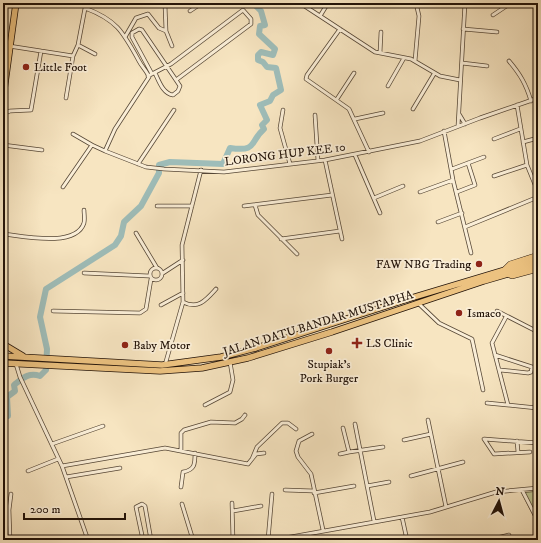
<svg xmlns="http://www.w3.org/2000/svg" width="541" height="543" viewBox="0 0 541 543" font-family="'IM FELL DW Pica',serif">
<style>
.green{fill:#bec492;stroke:#706b4d}
.lines{fill:none;stroke-linecap:round;stroke-linejoin:round}
.river{stroke:#9ebdb9;stroke-width:6}
.street-casing{stroke:#564736;stroke-width:4.5}
.primary-casing{stroke:#211208;stroke-width:6}
.highway-casing{stroke:#211208;stroke-width:7}
.street{stroke:#faeed7;stroke-width:3}
.primary{stroke:#ecc280;stroke-width:5}
.highway{stroke:#ecc280;stroke-width:5.5}
.poi-dot{fill:#8f2418;stroke:#faeed7;stroke-width:1.5}
.labels{text-anchor:middle;stroke-width:3.5;stroke-linejoin:round;paint-order:stroke}
.poi-label{font-size:12px;fill:#211208;stroke:#faeed7;text-anchor:start}
.street-label{font-size:12px;fill:#211208;stroke:#faeed7}
</style>
<rect width="100%" height="100%" fill="#f7e5c1"/>
<filter id="stains"><feTurbulence type="fractalNoise" baseFrequency=".005" numOctaves="4"/><feColorMatrix values="0 0 0 0 .2 0 0 0 0 .09 0 0 0 0 .02 0 0 0 .5 -.17"/></filter>
<radialGradient id="worn" r=".72"><stop offset=".6" stop-color="#630" stop-opacity="0"/><stop offset="1" stop-color="#630" stop-opacity=".3"/></radialGradient>
<path class="green" d="M 538,491 L 538,518 L 535,519 L 522,493 Z"/>
<g class="lines">
<path class="river" d="M 3,418 L 8,416 L 7,397 L 15,391 L 14,385 C 23,378 29,372 40,376 L 46,370 L 47,349 L 40,317 L 46,289 L 115,245 L 121,236 L 124,222 L 141,206 L 159,173 L 159,165 L 170,162 L 223,164 L 230,148 C 258,152 249,142 264,129 L 262,125 L 267,120 L 260,105 L 270,101 L 273,95 L 281,90 L 276,68 L 267,67 L 263,62 L 258,60 L 258,55 L 261,52 L 273,55 L 275,49 L 259,34 L 260,26 L 265,25 L 261,11 L 253,3"/>
<defs>
<path id="street" d="M 300,3 L 375,52 L 411,59 L 440,76 L 460,80
M 165,5 L 166,31
M 85,8 C 117,20 123,32 139,61 C 142,67 147,71 149,77 L 115,129 L 105,151 L 146,167 L 164,169 L 224,172 L 325,160 L 420,141 L 480,118 L 538,98
M 190,11 L 202,3
M 493,15 L 511,3
M 320,16 L 328,3
M 340,29 L 307,75 L 306,79 L 349,109 L 369,152
M 463,29 L 497,32
M 125,37 L 136,18 L 148,14 L 159,28 L 166,31 L 172,46
M 78,45 L 95,54
M 9,46 L 73,56
M 380,53 L 381,32
M 415,61 L 419,16 L 416,3
M 509,61 C 520,74 526,84 531,101
M 462,63 L 487,66
M 152,74 L 132,37 L 132,33 L 139,29 L 142,30 L 176,80 L 180,86 L 178,91 L 173,95 C 163,94 159,81 155,73
M 148,76 L 171,64 L 243,10 L 251,19 L 251,24 L 176,80
M 388,86 L 404,58
M 66,98 L 73,56 L 78,45 L 86,3
M 337,99 L 354,73
M 517,105 L 527,165 L 538,192
M 413,109 L 434,74
M 283,110 L 280,128 L 290,164
M 3,114 L 10,111 L 31,110 L 41,51
M 459,114 L 465,124
M 315,115 L 318,161
M 355,119 L 383,113
M 458,126 L 465,3
M 444,131 L 453,180 L 471,253
M 73,134 L 92,145
M 494,139 L 520,129
M 523,142 L 538,138
M 3,145 L 42,150
M 355,155 L 380,213
M 325,160 L 342,239
M 138,164 L 174,110
M 452,169 L 484,157
M 494,176 L 527,165
M 63,187 L 92,145 L 105,151
M 420,192 L 453,180
M 457,192 L 475,185 L 468,163
M 374,198 L 403,186
M 255,205 L 258,215 L 297,254
M 157,206 L 192,206
M 244,206 L 332,195
M 438,222 L 462,213
M 465,227 L 538,197
M 136,233 L 157,268
M 3,234 C 22,236 76,248 84,223 C 85,219 84,214 84,210
M 281,239 L 340,231
M150 274a6 6 0 1 1 12 0a6 6 0 1 1-12 0Z
M 84,273 L 149,276
M 163,273 L 183,260
M 183,302 C 198,310 206,300 216,289
M 418,303 L 439,323 L 472,339 L 483,390
M 161,305 L 183,293
M 53,311 L 140,313 L 146,309 L 151,279
M 497,311 L 538,332
M 506,317 L 492,343 L 508,405
M 495,355 L 532,367 L 531,372 L 528,373 L 500,370
M 16,364 L 20,377 L 62,466 L 88,540
M 165,365 L 183,302 L 182,245 L 201,170
M 538,402 L 538,445
M 487,403 L 537,408
M 205,405 L 230,392 L 233,380 L 230,362
M 428,420 L 446,507
M 355,424 L 374,521
M 343,428 L 349,452 L 383,447
M 312,434 L 299,441 L 296,451 L 298,457 L 311,474 L 323,530
M 404,440 L 431,434
M 517,441 L 518,452
M 52,444 L 103,426
M 181,450 L 181,433 L 184,430 L 211,422 L 235,423 L 242,419 L 245,415
M 530,452 L 494,454 L 484,439 L 538,443
M 340,454 L 349,452
M 252,459 L 257,447 L 282,423 L 288,423 L 296,429
M 62,466 L 165,448 L 248,464 L 256,454 L 264,453
M 28,471 L 58,459
M 411,476 L 463,462
M 66,477 L 120,468
M 367,486 L 389,482
M 181,487 L 183,472 C 195,470 195,464 195,453
M 285,490 L 314,491
M 522,490 L 536,517 L 538,517
M 314,493 L 354,486
M 232,503 L 233,540
M 182,504 L 193,540
M 233,511 L 261,506
M 402,517 L 407,540
M 10,540 L 9,510 L 11,494
M 143,540 L 136,507 L 142,504 L 145,506 L 151,540
M 268,540 L 272,494
M 274,540 L 430,512 L 496,492 L 538,488
M 489,540 L 509,535"/>
<path id="primary" d="M 505,269 L 510,264 L 538,255
M 507,274 L 512,276 L 538,269"/>
<path id="highway" d="M 3,55 L 7,44
M 3,98 L 16,3
M 3,344 L 23,356
M 3,356 L 162,365 L 221,357 L 256,348 L 411,298 L 538,260
M 3,363 L 160,371 L 202,368 L 248,358 L 332,332 L 484,281 L 538,265"/>
</defs>
<use href="#street" class="street-casing"/>
<use href="#primary" class="primary-casing"/>
<use href="#highway" class="highway-casing"/>
<use href="#street" class="street"/>
<use href="#primary" class="primary"/>
<use href="#highway" class="highway"/>
</g>
<g class="poi-dot">
<circle cx="26" cy="67" r="4"/>
<circle cx="479" cy="264" r="4"/>
<circle cx="459" cy="313" r="4"/>
<path d="M355 337h4v4h4v4h-4v4h-4v-4h-4v-4h4z"/>
<circle cx="125" cy="345" r="4"/>
<circle cx="329" cy="351" r="4"/>
</g>
<g class="labels">
<g class="poi-label">
<text x="34" y="71">Little Foot</text>
<text x="471" y="268" text-anchor="end">FAW NBG Trading</text>
<text x="467" y="317">Ismaco</text>
<text x="366" y="347">LS Clinic</text>
<text x="133" y="349">Baby Motor</text>
<text x="329" y="368" text-anchor="middle">Stupiak's<tspan x="329" dy="14">Pork Burger</tspan></text>
</g>
<g class="street-label">
<text transform="translate(285 154) rotate(-7)" y="4">LORONG HUP KEE 10</text>
<text transform="translate(318 323) rotate(-17)" y="4">JALAN DATU BANDAR MUSTAPHA</text>
</g>
</g>
<rect width="541" height="543" fill="none" stroke="#f7e5c1" stroke-width="16"/>
<rect x="4" y="4" width="533" height="535" fill="none" stroke="#211208" stroke-width="2"/>
<rect x="8" y="8" width="525" height="527" fill="none" stroke="#211208"/>
<g transform="translate(499 501) rotate(6)" stroke="#faeed7" stroke-width="3" paint-order="stroke">
<path d="M0-3L7 15L0 10L-7 15Z" fill="#211208"/>
<text y="-6" font-size="11" font-weight="bold" text-anchor="middle" fill="#211208">N</text>
</g>
<path d="M24 513v6h101v-6" fill="none" stroke="#211208" stroke-width="2"/>
<text x="30" y="513" font-size="12" fill="#211208" stroke="#faeed7" stroke-width="3" paint-order="stroke">200 m</text>
<rect width="100%" height="100%" filter="url(#stains)"/>
<rect width="100%" height="100%" fill="url(#worn)"/>
</svg>
